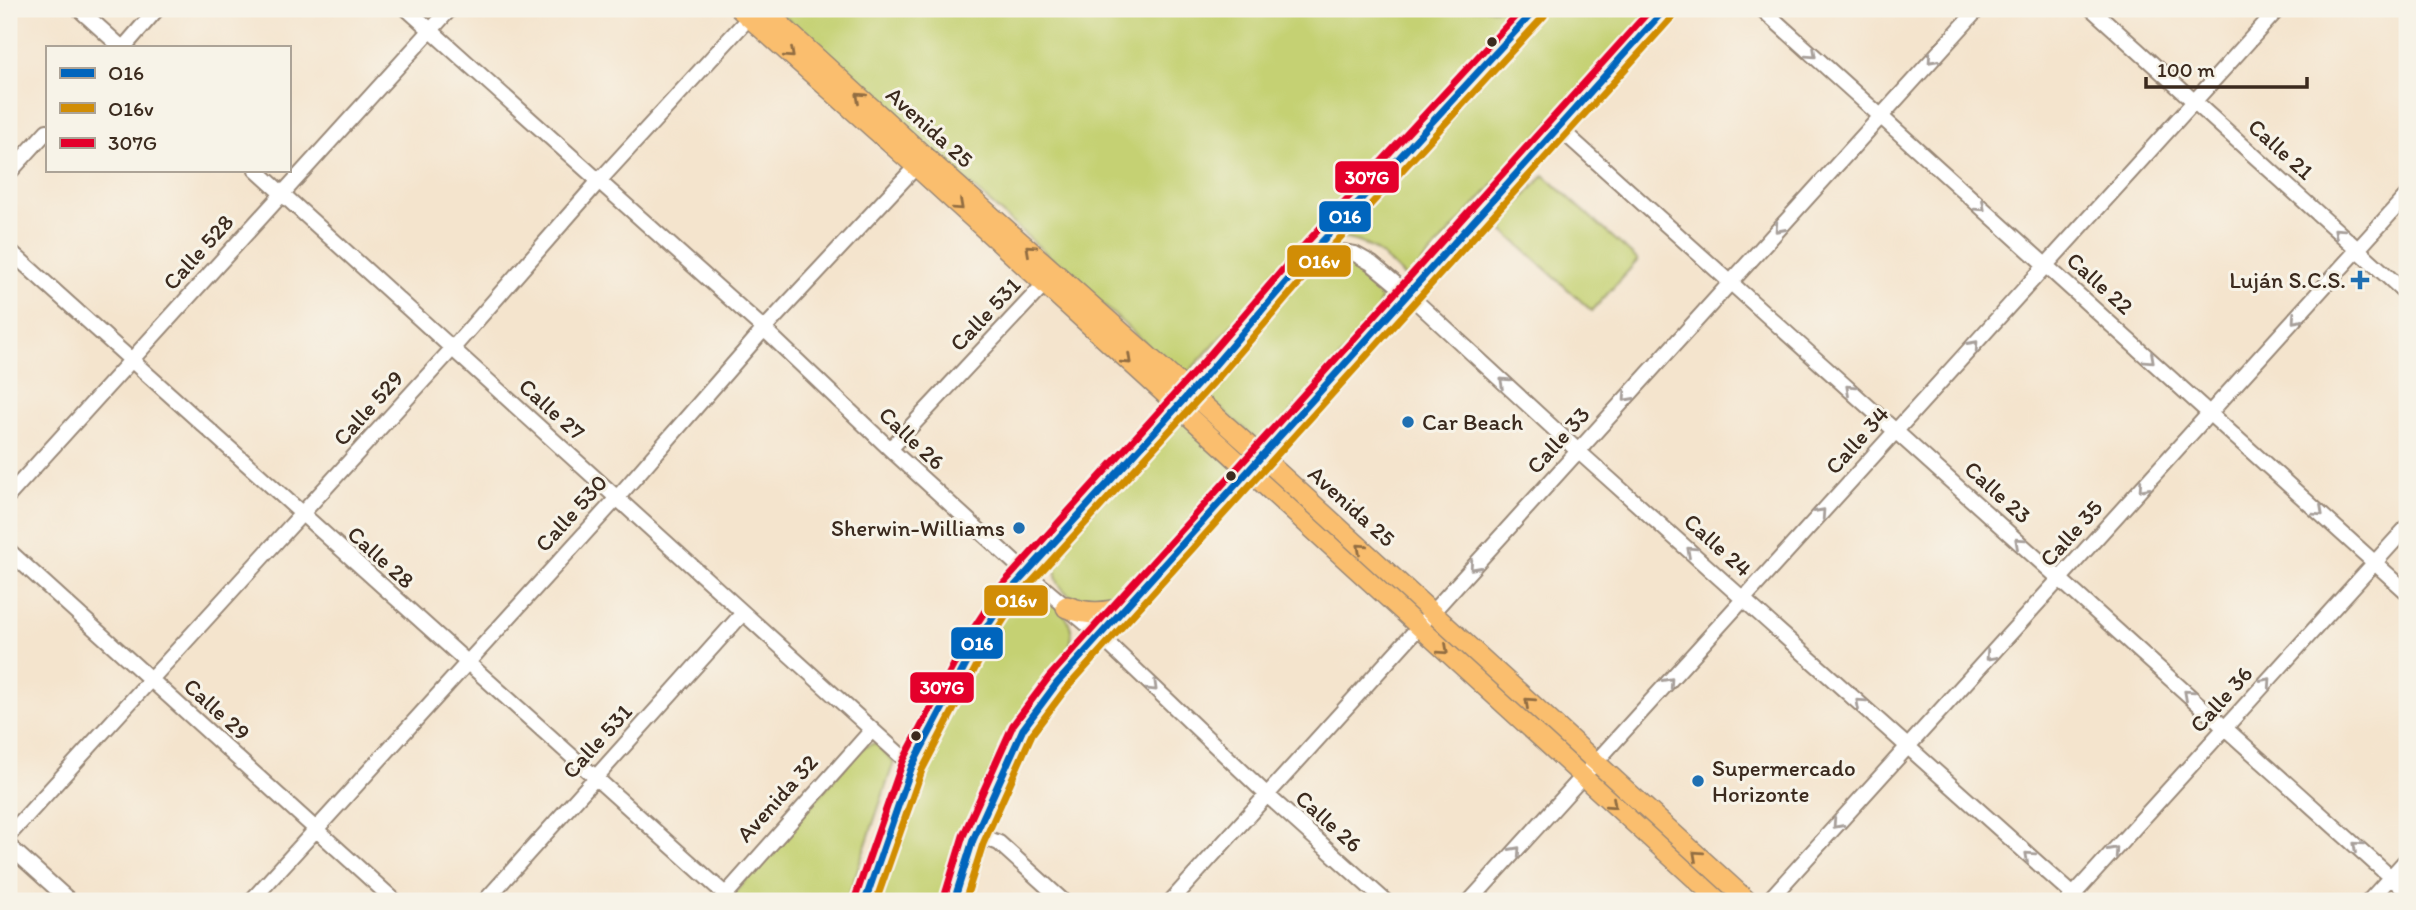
<svg xmlns="http://www.w3.org/2000/svg" width="2416" height="910" viewBox="0 0 2416 910" font-family="Itim,sans-serif">
<style>
.green{fill:#c5d173;stroke:#807e48;stroke-width:2}
.lines{fill:none;stroke-linecap:round;stroke-linejoin:round}
.minor-casing{stroke:#988776;stroke-width:18}
.major-casing{stroke:#988776;stroke-width:21}
.highway-casing{stroke:#988776;stroke-width:24}
.minor{stroke:#fff;stroke-width:14}
.major{stroke:#fabe6e;stroke-width:18}
.highway{stroke:#fabe6e;stroke-width:21}
.bus-1-casing{stroke:#f7f3e8;stroke-width:12}
.bus-2-casing{stroke:#f7f3e8;stroke-width:12}
.bus-3-casing{stroke:#f7f3e8;stroke-width:12}
.bus-1{stroke:#0065bd;stroke-width:7}
.bus-2{stroke:#d18d06;stroke-width:7}
.bus-3{stroke:#e4002b;stroke-width:7}
.oneway{stroke:#916d42}
.oneway2{stroke:#a79f9a}
.bus-dot{fill:#3b2a1e;stroke:#f7f3e8;stroke-width:2.5}
.poi-dot{fill:#1f6fb2;stroke:#f7f3e8;stroke-width:2.5}
.labels{text-anchor:middle;stroke-width:6;stroke-linejoin:round;paint-order:stroke}
.street-label{font-size:23px;fill:#3b2a1e;stroke:#f7f3e8}
.poi-label{font-size:23px;fill:#3b2a1e;stroke:#f7f3e8;text-anchor:end}
.line-badge{stroke:#f7f3e8;stroke-width:2.5}
.badge-label{font-size:19px;text-anchor:middle;font-weight:bold;fill:#fff}
</style>
<rect width="100%" height="100%" fill="#f7f3e8"/>
<filter id="ink" filterUnits="userSpaceOnUse"><feTurbulence type="fractalNoise" baseFrequency=".0143" numOctaves="2"/><feDisplacementMap in="SourceGraphic" scale="14" xChannelSelector="R" yChannelSelector="G"/><feConvolveMatrix kernelMatrix="1 2 1 2 8 2 1 2 1" color-interpolation-filters="sRGB"/></filter>
<filter id="wash" filterUnits="userSpaceOnUse"><feTurbulence type="fractalNoise" baseFrequency=".00686" numOctaves="4" result="noise"/><feDisplacementMap in="SourceGraphic" scale="28" xChannelSelector="R" yChannelSelector="G"/><feGaussianBlur stdDeviation="1.57" result="paint"/><feColorMatrix in="noise" values="0 0 0 0 0 0 0 0 0 0 0 0 0 0 0 0 0 1.4 0 .05"/><feComposite in="paint" operator="in"/></filter>
<g filter="url(#wash)">
<rect width="100%" height="100%" fill="#f4e4cd"/>
<path class="green" d="M 776,9 L 1517,9 L 1189,372 L 1178,373 Z
M 1542,9 L 1654,9 L 1407,279 C 1384,258 1372,241 1339,238 Z
M 1544,175 L 1638,260 L 1592,311 L 1498,226 Z
M 1326,256 C 1333,256 1342,255 1349,256 C 1353,257 1356,260 1359,262 C 1384,276 1385,297 1373,321 L 1262,444 L 1198,389 L 1312,263 Z
M 1176,414 L 1237,470 L 1126,595 C 1121,597 1116,602 1111,604 C 1093,610 1063,597 1057,580 C 1054,570 1055,561 1056,551 Z
M 1025,579 C 1040,593 1067,608 1071,629 C 1076,655 1051,673 1039,693 C 1026,713 1013,732 1002,752 C 976,799 958,850 944,901 L 873,901 L 890,842 L 956,691 Z
M 875,743 L 894,762 L 847,901 L 727,901 L 861,748 Z"/>
</g>
<g filter="url(#ink)">
<g class="lines">
<defs>
<path id="minor" d="M 79,9 L 121,47
M 407,9 L 764,329 L 890,449 L 1025,572 L 1096,632 L 1267,795 L 1385,901
M 1762,9 L 2407,592
M 2092,9 L 2407,294
M 124,47 L 157,9
M 1558,127 L 2407,892
M 256,170 L 912,766
M 9,173 L 47,131
M 9,250 L 726,895
M 1314,252 L 1328,250 L 1355,254 L 1371,263 L 1408,294 L 1578,451 L 2080,901
M 890,449 L 1050,278
M 9,495 L 450,9
M 9,551 L 395,901
M 976,834 L 999,843 L 1063,901
M 9,835 L 452,349 L 598,182 L 755,11
M 9,846 L 70,901
M 251,901 L 617,498 L 764,329 L 922,160
M 485,901 L 743,613
M 720,901 L 872,730
M 1171,901 L 1978,9
M 1470,901 L 2278,9
M 1768,901 L 2407,195
M 2068,901 L 2407,527
M 2369,901 L 2407,859"/>
<path id="major" d="M 739,9 L 915,166 L 1719,901
M 764,9 L 926,157 L 1262,457 L 1748,901"/>
<path id="highway" d="M 1067,607 C 1087,615 1105,615 1125,607
M 865,901 L 884,843 L 912,766 L 979,639 L 1010,591 L 1208,373 L 1306,259 L 1536,9
M 954,901 L 973,840 L 1023,729 L 1057,683 L 1665,9"/>
</defs>
<use href="#minor" class="minor-casing"/>
<use href="#major" class="major-casing"/>
<use href="#highway" class="highway-casing"/>
<use href="#minor" class="minor"/>
<use href="#major" class="major"/>
<use href="#highway" class="highway"/>
<defs>
<path id="bus-1" d="M 865,901 L 912,766 L 979,639 L 1010,591 L 1208,373 L 1306,259 L 1536,9
M 954,901 L 973,840 L 1023,729 L 1057,683 L 1665,9"/>
<path id="bus-2" d="M 876,901 L 922,770 L 988,644 L 1018,597 L 1216,380 L 1314,266 L 1544,16
M 965,901 L 983,844 L 1032,734 L 1065,690 L 1673,16"/>
<path id="bus-3" d="M 855,898 L 903,761 L 970,634 L 1002,585 L 1200,366 L 1298,252 L 1522,9
M 944,898 L 963,836 L 1013,725 L 1049,677 L 1651,9"/>
</defs>
<use href="#bus-1" class="bus-1-casing"/>
<use href="#bus-2" class="bus-2-casing"/>
<use href="#bus-3" class="bus-3-casing"/>
<use href="#bus-1" class="bus-1"/>
<use href="#bus-2" class="bus-2"/>
<use href="#bus-3" class="bus-3"/>
</g>
<defs><path id="oneway-chevron" d="M-2-3.5L2.5 0L-2 3.5" fill="none" stroke-width="1.6" stroke-linecap="round" stroke-linejoin="round" transform="scale(1.75)"/></defs>
<g class="oneway">
<use href="#oneway-chevron" transform="translate(790 54) rotate(42)"/>
<use href="#oneway-chevron" transform="translate(860 97) rotate(-138)"/>
<use href="#oneway-chevron" transform="translate(959 206) rotate(42)"/>
<use href="#oneway-chevron" transform="translate(1030 249) rotate(-138)"/>
<use href="#oneway-chevron" transform="translate(1127 360) rotate(43)"/>
<use href="#oneway-chevron" transform="translate(1361 548) rotate(-138)"/>
<use href="#oneway-chevron" transform="translate(1444 650) rotate(42)"/>
<use href="#oneway-chevron" transform="translate(1529 702) rotate(-138)"/>
<use href="#oneway-chevron" transform="translate(1612 804) rotate(42)"/>
<use href="#oneway-chevron" transform="translate(1697 855) rotate(-138)"/>
</g>
<g class="oneway2">
<use href="#oneway-chevron" transform="translate(1812 54) rotate(42)"/>
<use href="#oneway-chevron" transform="translate(1932 59) rotate(132)"/>
<use href="#oneway-chevron" transform="translate(1981 207) rotate(42)"/>
<use href="#oneway-chevron" transform="translate(1779 228) rotate(132)"/>
<use href="#oneway-chevron" transform="translate(2338 232) rotate(-138)"/>
<use href="#oneway-chevron" transform="translate(2296 319) rotate(132)"/>
<use href="#oneway-chevron" transform="translate(1974 345) rotate(-48)"/>
<use href="#oneway-chevron" transform="translate(2150 359) rotate(42)"/>
<use href="#oneway-chevron" transform="translate(1504 382) rotate(-137)"/>
<use href="#oneway-chevron" transform="translate(1850 389) rotate(-138)"/>
<use href="#oneway-chevron" transform="translate(1627 397) rotate(132)"/>
<use href="#oneway-chevron" transform="translate(2143 487) rotate(132)"/>
<use href="#oneway-chevron" transform="translate(2319 512) rotate(42)"/>
<use href="#oneway-chevron" transform="translate(1821 513) rotate(-48)"/>
<use href="#oneway-chevron" transform="translate(2019 542) rotate(-138)"/>
<use href="#oneway-chevron" transform="translate(1691 551) rotate(-138)"/>
<use href="#oneway-chevron" transform="translate(1474 566) rotate(132)"/>
<use href="#oneway-chevron" transform="translate(1990 656) rotate(132)"/>
<use href="#oneway-chevron" transform="translate(1669 682) rotate(-48)"/>
<use href="#oneway-chevron" transform="translate(2267 682) rotate(-48)"/>
<use href="#oneway-chevron" transform="translate(1153 687) rotate(44)"/>
<use href="#oneway-chevron" transform="translate(2188 694) rotate(-138)"/>
<use href="#oneway-chevron" transform="translate(1860 703) rotate(-138)"/>
<use href="#oneway-chevron" transform="translate(1837 824) rotate(132)"/>
<use href="#oneway-chevron" transform="translate(2357 846) rotate(-138)"/>
<use href="#oneway-chevron" transform="translate(1516 851) rotate(-48)"/>
<use href="#oneway-chevron" transform="translate(2114 851) rotate(-48)"/>
<use href="#oneway-chevron" transform="translate(2029 856) rotate(-138)"/>
</g>
</g>
<g class="bus-dot">
<circle cx="1492" cy="42" r="6"/>
<circle cx="1231" cy="476" r="6"/>
<circle cx="916" cy="736" r="6"/>
</g>
<g class="poi-dot">
<path d="M2356.5 269.5h7v7h7v7h-7v7h-7v-7h-7v-7h7z"/>
<circle cx="1408" cy="422" r="7"/>
<circle cx="1019" cy="528" r="7"/>
<circle cx="1698" cy="781" r="7"/>
</g>
<g class="labels">
<g class="street-label">
<text transform="translate(930 127) rotate(42)" y="8">Avenida 25</text>
<text transform="translate(2281 149) rotate(42)" y="8">Calle 21</text>
<text transform="translate(198 252) rotate(-48)" y="8">Calle 528</text>
<text transform="translate(2100 283) rotate(42)" y="8">Calle 22</text>
<text transform="translate(985 314) rotate(-47)" y="8">Calle 531</text>
<text transform="translate(368 408) rotate(-48)" y="8">Calle 529</text>
<text transform="translate(552 409) rotate(42)" y="8">Calle 27</text>
<text transform="translate(912 438) rotate(43)" y="8">Calle 26</text>
<text transform="translate(1558 440) rotate(-48)" y="8">Calle 33</text>
<text transform="translate(1857 440) rotate(-48)" y="8">Calle 34</text>
<text transform="translate(1998 492) rotate(42)" y="8">Calle 23</text>
<text transform="translate(1352 506) rotate(42)" y="8">Avenida 25</text>
<text transform="translate(571 513) rotate(-48)" y="8">Calle 530</text>
<text transform="translate(2071 533) rotate(-48)" y="8">Calle 35</text>
<text transform="translate(1718 545) rotate(42)" y="8">Calle 24</text>
<text transform="translate(381 557) rotate(42)" y="8">Calle 28</text>
<text transform="translate(2221 699) rotate(-48)" y="8">Calle 36</text>
<text transform="translate(217 709) rotate(42)" y="8">Calle 29</text>
<text transform="translate(597 741) rotate(-48)" y="8">Calle 531</text>
<text transform="translate(777 798) rotate(-48)" y="8">Avenida 32</text>
<text transform="translate(1329 821) rotate(42)" y="8">Calle 26</text>
</g>
<g class="poi-label">
<text x="2346" y="288">Luján S.C.S.</text>
<text x="1422" y="430" text-anchor="start">Car Beach</text>
<text x="1005" y="536">Sherwin-Williams</text>
<text x="1712" y="776" text-anchor="start">Supermercado<tspan x="1712" dy="26">Horizonte</tspan></text>
</g>
</g>
<g class="line-badge">
<rect x="1334" y="160" width="66" height="34" rx="7" fill="#e4002b"/>
<rect x="1318" y="200" width="54" height="33" rx="7" fill="#0065bd"/>
<rect x="1286" y="244" width="66" height="34" rx="7" fill="#d18d06"/>
<rect x="983" y="584" width="66" height="33" rx="7" fill="#d18d06"/>
<rect x="950" y="626" width="54" height="34" rx="7" fill="#0065bd"/>
<rect x="909" y="671" width="66" height="33" rx="7" fill="#e4002b"/>
</g>
<g class="badge-label">
<text x="1367" y="184">307G</text>
<text x="1345" y="223">O16</text>
<text x="1319" y="268">O16v</text>
<text x="1016" y="607">O16v</text>
<text x="977" y="650">O16</text>
<text x="942" y="694">307G</text>
</g>
<rect width="2416" height="910" fill="none" stroke="#f7f3e8" stroke-width="35"/>
<rect x="46" y="46" width="245" height="126" fill="#f7f3e8" stroke="#aca397" stroke-width="2"/>
<rect x="60" y="68" width="35" height="10" fill="#0065bd" stroke="#aca397" stroke-width="2"/>
<text x="108" y="80" font-size="21" fill="#3b2a1e">O16</text>
<rect x="60" y="103" width="35" height="10" fill="#d18d06" stroke="#aca397" stroke-width="2"/>
<text x="108" y="116" font-size="21" fill="#3b2a1e">O16v</text>
<rect x="60" y="138" width="35" height="10" fill="#e4002b" stroke="#aca397" stroke-width="2"/>
<text x="108" y="150" font-size="21" fill="#3b2a1e">307G</text>
<path d="M2146 77v10h161v-10" fill="none" stroke="#3b2a1e" stroke-width="3.5"/>
<text x="2157" y="77" font-size="21" fill="#3b2a1e" stroke="#f7f3e8" stroke-width="5" paint-order="stroke">100 m</text>
</svg>
